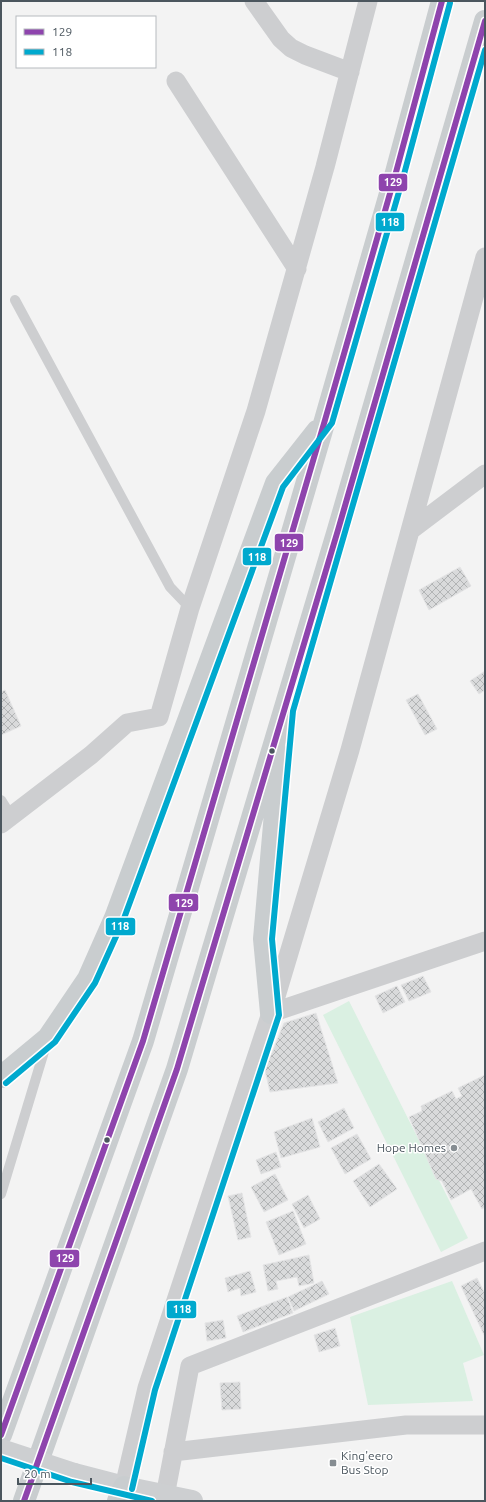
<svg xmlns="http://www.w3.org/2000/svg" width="486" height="1502" viewBox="0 0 486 1502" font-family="Ubuntu,sans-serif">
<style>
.grass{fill:#daf0e2}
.building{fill:url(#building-cross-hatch);stroke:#e5e5e6}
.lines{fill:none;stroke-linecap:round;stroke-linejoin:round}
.lane{stroke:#cdced0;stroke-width:10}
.street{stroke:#cdced0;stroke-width:19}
.secondary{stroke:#cdcfd1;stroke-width:22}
.primary{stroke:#c9cdcf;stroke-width:22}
.secondary-bridge{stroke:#cdcfd1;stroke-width:22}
.bus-1-casing{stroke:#fff;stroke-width:9}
.bus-2-casing{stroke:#fff;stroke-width:9}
.bus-1{stroke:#8e44ad;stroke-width:6}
.bus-2{stroke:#00a9ce;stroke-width:6}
.bus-dot{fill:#4b565e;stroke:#fff;stroke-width:1.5}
.poi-dot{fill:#868d92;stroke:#fff;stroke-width:1.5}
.labels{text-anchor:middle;stroke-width:3;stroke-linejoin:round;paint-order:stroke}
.poi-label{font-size:12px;fill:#4b565e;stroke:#fff;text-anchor:end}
.line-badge{stroke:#fff;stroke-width:1.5}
.badge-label{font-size:11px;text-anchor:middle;font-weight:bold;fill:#fff}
</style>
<defs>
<pattern id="building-cross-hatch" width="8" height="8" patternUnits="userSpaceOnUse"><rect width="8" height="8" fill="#d9dadb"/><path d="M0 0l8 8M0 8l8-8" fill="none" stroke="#b2b4b5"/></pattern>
</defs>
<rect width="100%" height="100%" fill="#f3f3f3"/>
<path class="grass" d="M 349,1001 L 468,1238 L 441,1252 L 323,1015 Z
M 452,1281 L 484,1355 L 463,1363 L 473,1401 L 368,1405 L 350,1317 Z"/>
<path class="building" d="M 460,567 L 471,586 L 429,610 L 419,590 Z
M 485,671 L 485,690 L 479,694 L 470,681 Z
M 5,690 L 21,726 L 1,735 L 1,692 Z
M 418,694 L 437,729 L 425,735 L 406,700 Z
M 423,976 L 431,992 L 409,1001 L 401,985 Z
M 397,986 L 405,1002 L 383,1013 L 375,996 Z
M 316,1013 L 338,1083 L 270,1092 L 265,1070 L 284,1023 Z
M 485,1075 L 485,1207 L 482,1209 L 471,1189 L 451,1200 L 442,1181 L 436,1179 L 409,1117 L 422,1111 L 421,1106 L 452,1091 L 456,1099 L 462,1096 L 458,1088 Z
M 344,1108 L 354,1128 L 328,1142 L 318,1122 Z
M 312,1118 L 320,1147 L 281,1158 L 274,1132 Z
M 357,1134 L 371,1159 L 345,1174 L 331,1148 Z
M 276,1152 L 281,1167 L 261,1174 L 256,1160 Z
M 379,1164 L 397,1189 L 370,1207 L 353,1181 Z
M 275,1174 L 288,1200 L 264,1212 L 251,1187 Z
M 242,1193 L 251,1237 L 238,1240 L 228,1196 Z
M 308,1195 L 320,1219 L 304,1228 L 292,1204 Z
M 293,1211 L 306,1244 L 279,1255 L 266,1222 Z
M 309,1255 L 314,1283 L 299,1286 L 297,1277 L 276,1281 L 278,1289 L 268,1291 L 263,1265 Z
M 250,1271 L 256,1292 L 241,1296 L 240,1288 L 228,1292 L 225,1278 Z
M 477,1278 L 485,1294 L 485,1337 L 461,1286 Z
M 322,1281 L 329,1294 L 294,1311 L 288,1297 Z
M 287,1297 L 293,1313 L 243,1332 L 237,1316 Z
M 223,1320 L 226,1338 L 207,1341 L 205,1323 Z
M 335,1328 L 340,1346 L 319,1352 L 314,1335 Z
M 240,1382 L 241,1409 L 222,1410 L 220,1383 Z"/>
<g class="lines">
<path class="lane" d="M 15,300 L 170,587 L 190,608
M 1,800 L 11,816
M 1,1194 L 46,1045"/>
<path class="street" d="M 254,1 L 281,39 L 291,48 L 305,55 L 350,72
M 176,81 L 297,269
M 411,530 L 485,474
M 1,824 L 91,755 L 127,723 L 159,717 L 190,608 L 256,411 L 325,167 L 368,1
M 271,1013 L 485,941
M 173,1452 L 406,1425 L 485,1425
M 124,1487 L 147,1388 L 271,1013 L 350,750 L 485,257
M 165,1496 L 190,1366 L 485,1251"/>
<path class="secondary" d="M 74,1474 L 124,1487 L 192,1501"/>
<path class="primary" d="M 271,1013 L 264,939 L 280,756
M 1,1077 L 48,1038 L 88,979 L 115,918 L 276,483 L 317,431
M 1,1435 L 143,1041 L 325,420 L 395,176 L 442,1
M 24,1501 L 177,1069 L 338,530 L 485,21
M 118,1501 L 124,1487"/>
<path class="secondary-bridge" d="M 1,1450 L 74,1474"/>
<defs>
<path id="bus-1" d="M 1,1435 L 143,1041 L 325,420 L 395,176 L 442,1
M 24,1501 L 177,1069 L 338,530 L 485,21"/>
<path id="bus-2" d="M 6,1083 L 55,1042 L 95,983 L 123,921 L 283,487 L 332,423 L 403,178 L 450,3
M 1,1458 L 72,1482 L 152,1501
M 132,1489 L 155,1390 L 279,1015 L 272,939 L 293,711 L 485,50"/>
</defs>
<use href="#bus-1" class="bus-1-casing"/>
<use href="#bus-2" class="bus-2-casing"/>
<use href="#bus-1" class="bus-1"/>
<use href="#bus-2" class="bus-2"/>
</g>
<g class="bus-dot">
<circle cx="272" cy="751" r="3.5"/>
<circle cx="107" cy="1140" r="3.5"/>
</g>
<g class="poi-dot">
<circle cx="454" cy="1148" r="4"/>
<rect x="329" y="1459" width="8" height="8" rx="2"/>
</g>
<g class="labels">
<g class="poi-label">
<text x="446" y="1152">Hope Homes</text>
<text x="341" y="1460" text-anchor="start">King'eero<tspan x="341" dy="14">Bus Stop</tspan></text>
</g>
</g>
<g class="line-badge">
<rect x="378" y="173" width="30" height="19" rx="4" fill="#8e44ad"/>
<rect x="375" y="212" width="30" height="20" rx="4" fill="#00a9ce"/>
<rect x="274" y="533" width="30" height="19" rx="4" fill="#8e44ad"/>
<rect x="242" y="547" width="30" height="19" rx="4" fill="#00a9ce"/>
<rect x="168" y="893" width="31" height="19" rx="4" fill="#8e44ad"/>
<rect x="105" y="917" width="31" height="19" rx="4" fill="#00a9ce"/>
<rect x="49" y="1249" width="31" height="19" rx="4" fill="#8e44ad"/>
<rect x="166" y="1300" width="31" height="19" rx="4" fill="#00a9ce"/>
</g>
<g class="badge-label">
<text x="393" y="186">129</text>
<text x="390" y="226">118</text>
<text x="289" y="547">129</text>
<text x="257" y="561">118</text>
<text x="184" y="907">129</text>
<text x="120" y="930">118</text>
<text x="65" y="1262">129</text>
<text x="182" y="1313">118</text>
</g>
<rect width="486" height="1502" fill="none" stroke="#4b565e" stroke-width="4"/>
<rect x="16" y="16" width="140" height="52" fill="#ffffff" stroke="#b7bbbf"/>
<rect x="24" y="29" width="20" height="6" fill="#8e44ad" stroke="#b7bbbf"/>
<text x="52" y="36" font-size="12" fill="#4b565e">129</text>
<rect x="24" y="49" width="20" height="6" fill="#00a9ce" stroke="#b7bbbf"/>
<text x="52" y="56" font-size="12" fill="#4b565e">118</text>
<path d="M18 1478v6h73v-6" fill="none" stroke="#4b565e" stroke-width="2"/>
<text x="24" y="1478" font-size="12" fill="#4b565e" stroke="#ffffff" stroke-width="3" paint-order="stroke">20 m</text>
</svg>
